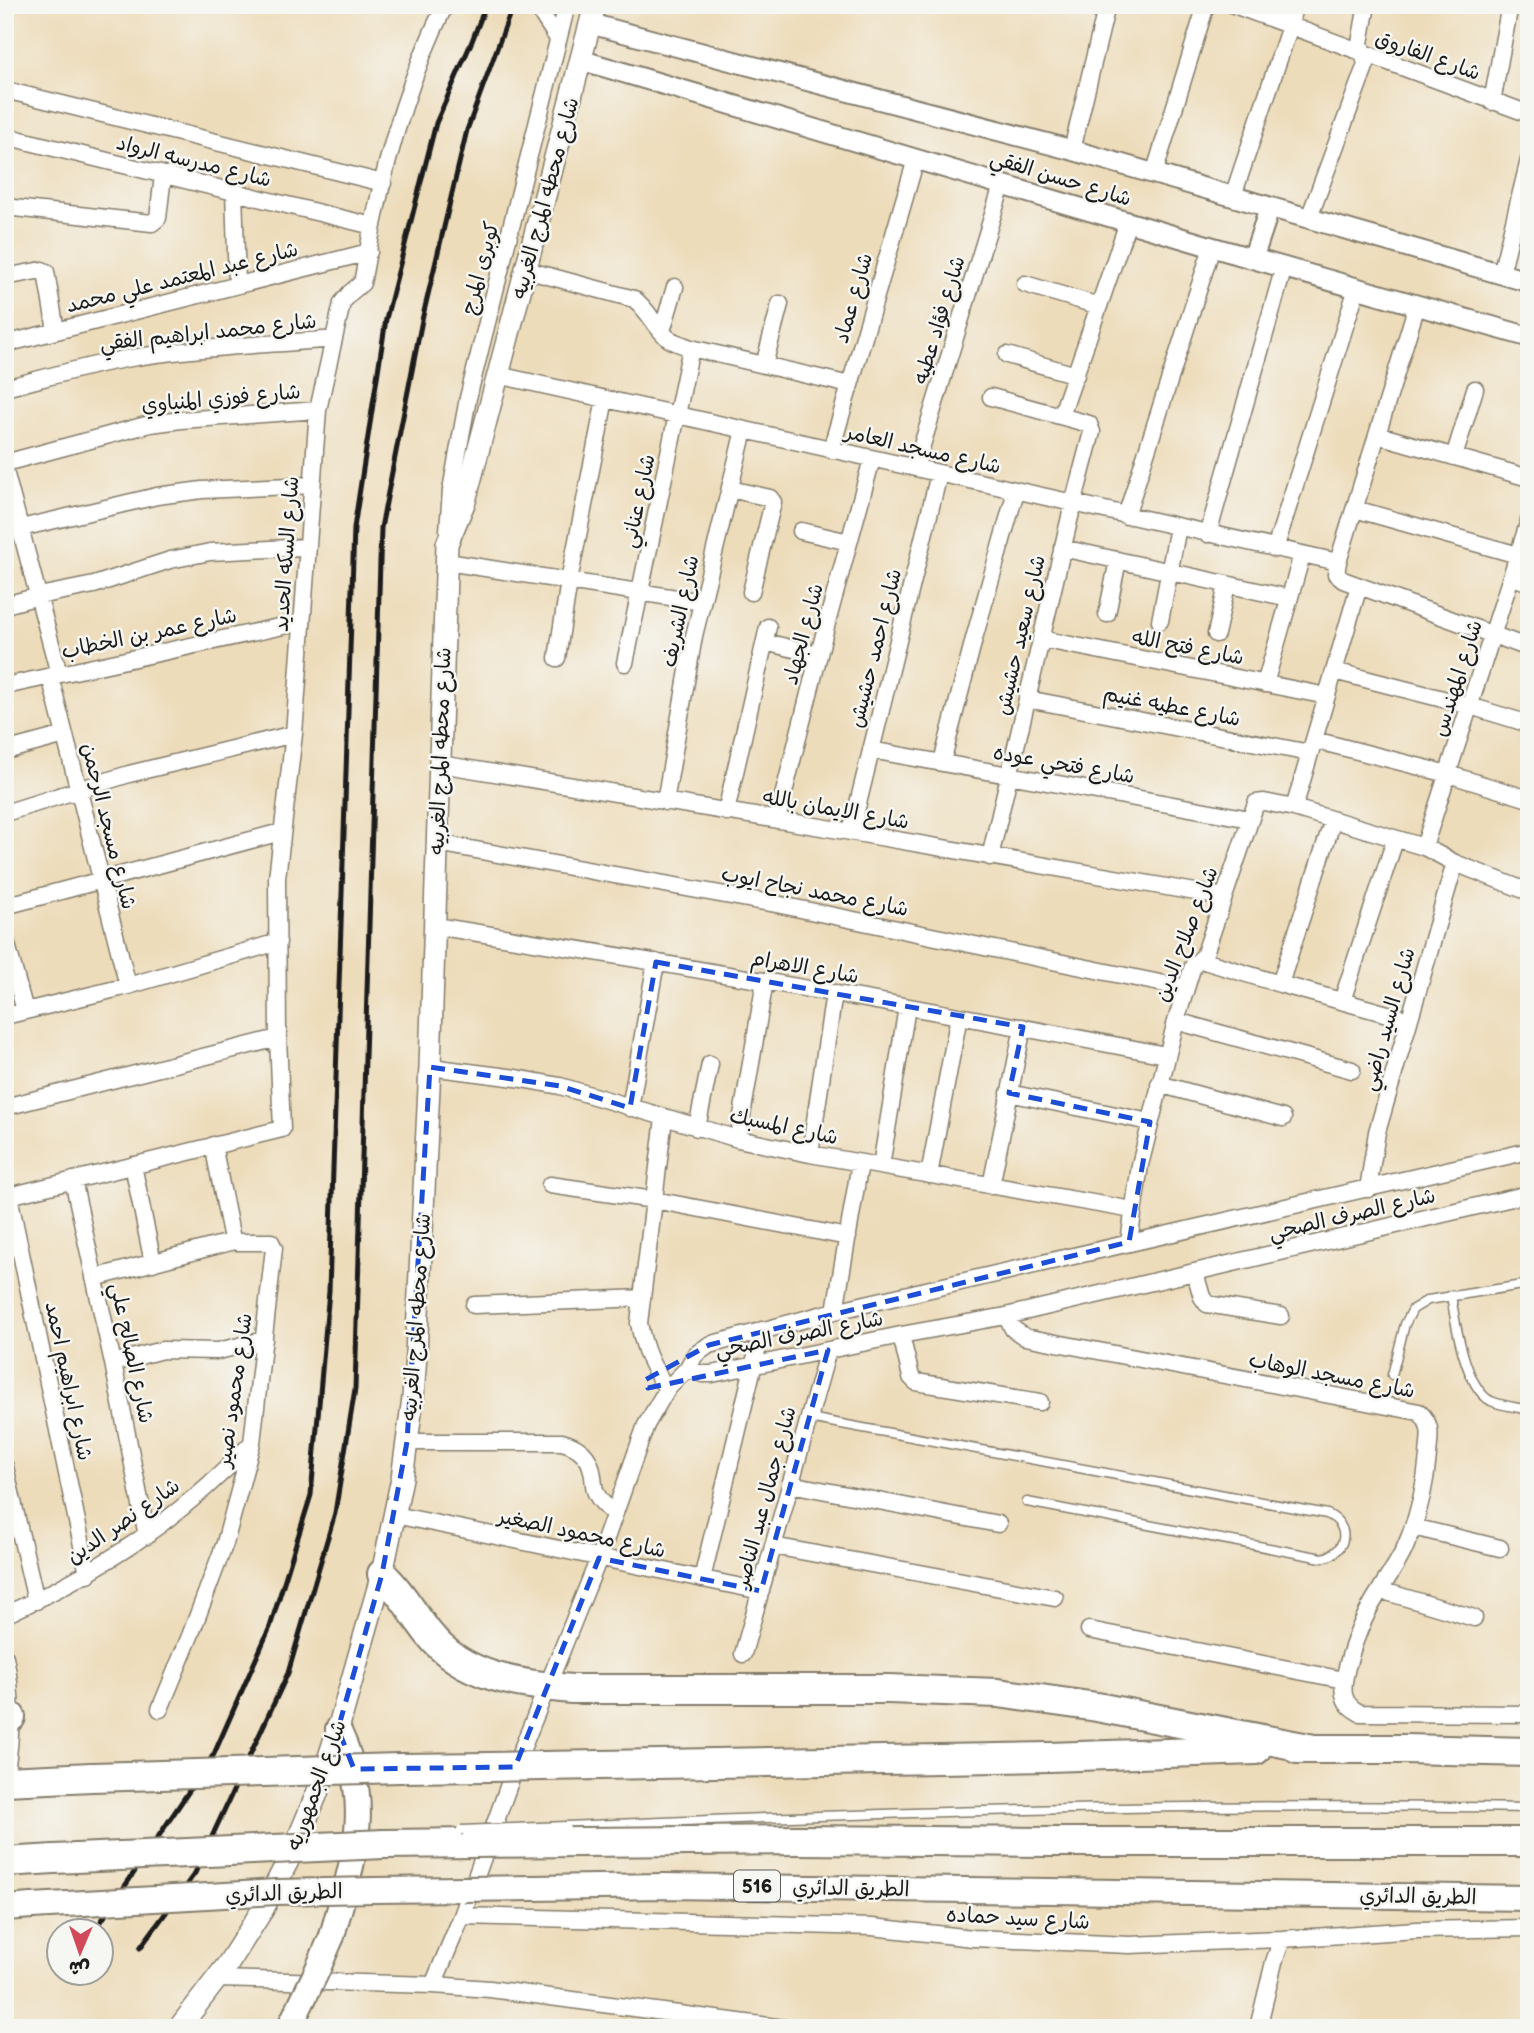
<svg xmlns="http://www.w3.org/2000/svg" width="1534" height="2033" viewBox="0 0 1534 2033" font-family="'Balsamiq Sans','Playpen Sans Arabic',sans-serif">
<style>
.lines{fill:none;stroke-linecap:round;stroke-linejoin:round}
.service-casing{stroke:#847c6b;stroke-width:11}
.minor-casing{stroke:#847c6b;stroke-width:19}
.tertiary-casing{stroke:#847c6b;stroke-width:23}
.secondary-casing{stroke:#847c6b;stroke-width:24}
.trunk-casing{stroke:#847c6b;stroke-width:28}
.motorway-casing{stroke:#847c6b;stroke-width:32}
.service{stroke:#fff;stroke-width:8}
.minor{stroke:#fff;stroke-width:16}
.tertiary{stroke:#fff;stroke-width:19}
.secondary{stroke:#fff;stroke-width:21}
.trunk{stroke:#fff;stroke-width:24}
.motorway{stroke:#fff;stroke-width:28}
.rail{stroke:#1c1c1c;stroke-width:5}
.service-bridge-casing{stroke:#847c6b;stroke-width:11;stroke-linecap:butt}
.trunk-bridge-casing{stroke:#847c6b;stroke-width:28;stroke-linecap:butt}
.motorway-bridge-casing{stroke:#847c6b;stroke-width:32;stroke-linecap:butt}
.service-bridge{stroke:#fff;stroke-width:8}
.trunk-bridge{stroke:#fff;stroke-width:24}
.motorway-bridge{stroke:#fff;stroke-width:28}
.marked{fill:none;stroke:#1d4ed8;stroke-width:5;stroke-dasharray:14 9;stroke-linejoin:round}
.labels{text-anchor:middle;stroke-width:5;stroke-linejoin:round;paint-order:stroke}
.shield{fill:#f6f6f2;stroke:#5d5d5c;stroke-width:2}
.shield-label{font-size:19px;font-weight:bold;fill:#1c1c1c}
.street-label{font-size:21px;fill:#1c1c1c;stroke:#f6f6f2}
</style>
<rect width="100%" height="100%" fill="#f6f6f2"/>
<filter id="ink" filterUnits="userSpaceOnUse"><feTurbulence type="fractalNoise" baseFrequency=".0143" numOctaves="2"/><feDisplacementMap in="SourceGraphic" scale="14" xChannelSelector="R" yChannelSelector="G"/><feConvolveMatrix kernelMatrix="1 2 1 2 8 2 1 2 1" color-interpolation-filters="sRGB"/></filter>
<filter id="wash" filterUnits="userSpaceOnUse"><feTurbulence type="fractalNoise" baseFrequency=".00686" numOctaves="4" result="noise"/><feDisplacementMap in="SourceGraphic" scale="28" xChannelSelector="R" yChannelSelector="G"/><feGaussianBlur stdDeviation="1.57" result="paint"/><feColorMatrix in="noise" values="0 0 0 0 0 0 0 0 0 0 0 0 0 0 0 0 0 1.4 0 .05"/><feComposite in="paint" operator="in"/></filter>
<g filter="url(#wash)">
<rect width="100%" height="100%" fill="#eddcba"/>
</g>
<g filter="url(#ink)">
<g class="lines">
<defs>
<path id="service" d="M 1451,1295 C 1455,1322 1465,1388 1491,1401 C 1502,1406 1517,1407 1529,1410
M 1392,1375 L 1405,1324 L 1413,1309 L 1428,1300 L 1529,1284
M 809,1418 L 1327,1514 C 1352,1525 1347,1553 1322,1558 L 1027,1502
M 566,1826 C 887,1812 1208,1802 1529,1808"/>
<path id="minor" d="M 536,5 L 558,39
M 1234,5 L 1529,114
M 5,90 L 383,183
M 1492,102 L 1510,5
M 5,136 L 373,226
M 1072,150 L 1107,5
M 1154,174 L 1206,5
M 234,191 L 237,284
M 1233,196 L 1290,26 L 1294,5
M 5,207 L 152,223 L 158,218 L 163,175
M 1309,218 L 1366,64 L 1360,43 L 1367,5
M 526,270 L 634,299 C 649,310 655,328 669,339 C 676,343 683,345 691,348 L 850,385
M 1501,274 L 1529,160
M 5,277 L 42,270 L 46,272 L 56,331
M 1025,284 L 1099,306
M 1417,305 L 1338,562 L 1336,574 L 1343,580 L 1529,648
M 662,331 L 675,287
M 5,344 L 369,252
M 1007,355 L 1076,375
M 764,365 L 780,304
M 498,375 L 1338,562
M 5,388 C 45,378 85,366 125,359 C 194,347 265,345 334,339
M 1061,416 L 1128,222
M 1378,435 L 1529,478
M 831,450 L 916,159
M 1454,457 L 1475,389
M 5,463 L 150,424 L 181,420 L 318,410
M 915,468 L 1002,185
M 5,471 L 59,674
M 730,489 L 770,498 L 773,502 L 751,592
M 1355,509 L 1518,555
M 1126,516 L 1212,247
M 21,528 L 157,496 L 202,490 L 312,485
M 448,531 L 451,490 L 468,398 L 567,5
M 801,531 L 849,542
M 1208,534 L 1284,267
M 1062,548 L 1289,598
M 1275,549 L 1357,288
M 447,562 L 702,602
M 1511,576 L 1529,583
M 5,605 L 39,596 L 94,585 L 170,560 L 210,552 L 308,547
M 1107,614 L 1118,560
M 1160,621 L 1178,527
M 1216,634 L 1227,585
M 1041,639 L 1327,696
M 765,642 L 819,655
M 557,658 L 569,581 L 605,399
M 625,663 L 691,348
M 1334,671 L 1470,706 L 1529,724
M 50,676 L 128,986
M 1265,684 L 1302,555
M 5,686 L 302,622
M 1027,699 L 1310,753
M 1314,740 L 1448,774 L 1529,799
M 871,750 L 1250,819
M 5,751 L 65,735
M 942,762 L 975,635 L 1016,491
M 440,764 L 851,832 L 1224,897
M 665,802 L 694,636 L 744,430
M 1294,808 L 1359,586
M 726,812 L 768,627
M 5,813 L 129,774 L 294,734
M 777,820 L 828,619 L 872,459
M 851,832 L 939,474
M 437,843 L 776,904 L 1184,988
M 1424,847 L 1529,521
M 990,857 L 1073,504 L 1092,432 L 1089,424 L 991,397
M 5,906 L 281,832
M 435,926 C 679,965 923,1008 1166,1055
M 5,937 L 25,1011
M 1201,960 L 1280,984 L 1409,1020
M 1280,984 L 1333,820
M 1342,1001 L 1395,840
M 5,1016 L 128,986 L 278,942
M 1176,1021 L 1352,1070
M 430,1067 L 516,1078 L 560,1086 L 738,1139 L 810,1154 L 1133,1210
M 1159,1084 L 1283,1118
M 1009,1093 L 1150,1122
M 5,1107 L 278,1038
M 630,1108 L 656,962
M 664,1118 L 639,1323 C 644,1350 651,1366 667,1389
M 697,1128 L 710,1064
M 738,1139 L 765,981
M 810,1154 L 834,993
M 133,1165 L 153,1263
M 881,1166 L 907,1007
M 929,1175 L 959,1016
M 73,1180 L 113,1363 L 147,1536
M 550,1185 L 654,1200 L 848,1237
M 991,1186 L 1023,1027
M 1368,1189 L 1377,1132 L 1455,863
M 9,1196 L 88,1574
M 5,1197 L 282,1129 L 278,1038 L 277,878 L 294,734 L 318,410 L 342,303 L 350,293 L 362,283 C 366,264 369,244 373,225 C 388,150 411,74 445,5
M 1129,1242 L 1140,1165 L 1176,1021 L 1191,972 L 1193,966 L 1204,956 L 1256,803 L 1264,802 L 1294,808 L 1424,847 L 1455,863 L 1529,892
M 1195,1273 L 1202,1297 L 1207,1304 L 1281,1316
M 94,1278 L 234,1241
M 474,1305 L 642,1298
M 835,1311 L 860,1163
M 1006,1316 L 1013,1329 L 1025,1337 L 1419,1412 C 1434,1426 1429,1437 1428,1456 C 1425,1489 1417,1521 1404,1550 C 1397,1565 1387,1578 1379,1592 C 1364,1615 1354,1640 1347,1667 C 1345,1677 1341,1688 1345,1698 C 1348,1706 1353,1709 1360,1713 L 1529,1714
M 901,1335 L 911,1377 L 916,1382 L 1040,1402
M 113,1363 L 162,1350 L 218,1351 L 264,1340
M 687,1369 L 703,1374 L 712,1374 L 901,1335 L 1006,1316 L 1529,1194
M 407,1442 L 562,1442 C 577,1446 589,1454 592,1471 C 594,1478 593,1486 596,1493 C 600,1502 607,1508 614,1513
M 5,1467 L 36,1601
M 790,1484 L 998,1524
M 395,1515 L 761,1591
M 1413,1527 L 1500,1548
M 773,1546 L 1055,1598
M 702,1579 L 762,1330
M 1380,1590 L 1474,1618
M 5,1615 C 100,1571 177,1521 250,1445
M 1089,1630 L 1344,1680
M 743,1654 L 828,1350
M 5,1657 C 13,1696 12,1737 5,1777
M 160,1709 L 190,1636 L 225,1543 L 252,1443 L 274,1248 L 271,1242 L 237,1242 L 232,1239 L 213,1145
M 462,1916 L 872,1927 L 973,1938 L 1129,1945 L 1282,1939 L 1417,1930 L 1529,1928
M 217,1979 L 433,1985
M 784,2028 L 490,1989 L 433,1985 L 462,1916 L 518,1759 L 599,1558 L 646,1425 L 667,1389 L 687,1369 L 695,1355 L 709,1345 L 835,1311 L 1529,1151
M 1258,2028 L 1274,1962 L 1282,1939"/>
<path id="tertiary" d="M 591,24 L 1072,150 L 1529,282
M 581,60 L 1212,247 L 1529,337
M 1253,258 L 1270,207"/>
<path id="secondary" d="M 179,2028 L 228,1964 L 263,1909 L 293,1851 L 318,1791 L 338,1729 L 382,1574 L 402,1478 L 413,1398 L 416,1354 L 430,1067 L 447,544 L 465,501 L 595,5"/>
<path id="trunk" d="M 374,1890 L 464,1889
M 1050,1891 L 1529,1898
M 5,1908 L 32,1906
M 332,1936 C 353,1859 375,1807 338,1729"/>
<path id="motorway" d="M 382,1574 C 401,1591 413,1614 429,1634 C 463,1678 520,1684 572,1689 L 888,1689 L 998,1693 L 1097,1707 L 1314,1749
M 5,1714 L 11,1717
M 1297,1749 L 1405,1749 L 1529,1752
M 1049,1757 L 1256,1750
M 399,1768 L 490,1767
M 5,1781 L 92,1777
M 1053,1842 L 1529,1842
M 384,1844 L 474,1843
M 5,1862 L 54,1859"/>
</defs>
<use href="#service" class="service-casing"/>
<use href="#minor" class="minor-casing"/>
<use href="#tertiary" class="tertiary-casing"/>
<use href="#secondary" class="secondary-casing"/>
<use href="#trunk" class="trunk-casing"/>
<use href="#motorway" class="motorway-casing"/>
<use href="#service" class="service"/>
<use href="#minor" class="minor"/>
<use href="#tertiary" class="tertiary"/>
<use href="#secondary" class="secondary"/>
<use href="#trunk" class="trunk"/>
<use href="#motorway" class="motorway"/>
<path class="rail" d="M 98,1926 L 214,1754 L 270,1627 L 311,1495 L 329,1291 L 354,528 L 386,319 L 436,123 L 472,41 L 486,5
M 140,1948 L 195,1873 L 288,1673 L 335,1513 L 355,1389 L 381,528 L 422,320 L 467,130 L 513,5"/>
<defs>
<path id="service-bridge" d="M 461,1830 L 566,1826"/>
<path id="trunk-bridge" d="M 464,1889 L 664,1886 L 1050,1891
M 32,1906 L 276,1892 L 374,1890
M 289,2028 L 316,1973 L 332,1936"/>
<path id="motorway-bridge" d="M 490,1767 L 1049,1757
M 92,1777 L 399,1768
M 474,1843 L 797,1840 L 1053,1842
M 54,1859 L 384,1844"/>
</defs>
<use href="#service-bridge" class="service-bridge-casing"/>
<use href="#trunk-bridge" class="trunk-bridge-casing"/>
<use href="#motorway-bridge" class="motorway-bridge-casing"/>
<use href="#service-bridge" class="service-bridge"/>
<use href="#trunk-bridge" class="trunk-bridge"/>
<use href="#motorway-bridge" class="motorway-bridge"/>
</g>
</g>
<path class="marked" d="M 656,962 L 1023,1027 L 1009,1093 L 1150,1122 L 1129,1242 L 709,1345 L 645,1380 L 648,1388 L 828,1350 L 761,1591 L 599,1558 L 515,1767 L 354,1769 L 338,1729 L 382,1574 L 407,1442 L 430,1067 L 560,1086 L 630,1108 Z"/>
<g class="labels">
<rect class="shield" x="734" y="1870.5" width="46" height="31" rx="5"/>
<g class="shield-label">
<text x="757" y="1893">516</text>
</g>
<g class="street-label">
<text transform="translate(1428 55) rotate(20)" y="7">شارع الفاروق</text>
<text transform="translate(194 161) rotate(14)" y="7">شارع مدرسه الرواد</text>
<text transform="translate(1061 178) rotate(17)" y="7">شارع حسن الفقي</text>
<text transform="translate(545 198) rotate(-75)" y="7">شارع محطه المرج الغربيه</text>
<text transform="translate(480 268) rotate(-75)" y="7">كوبرى المرج</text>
<text transform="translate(182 277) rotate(-14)" y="7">شارع عبد المعتمد علي محمد</text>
<text transform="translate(853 298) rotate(-74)" y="7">شارع عماد</text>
<text transform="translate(939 320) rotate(-73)" y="7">شارع فؤاد عطيه</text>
<text transform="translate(208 332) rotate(-6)" y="7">شارع محمد ابراهيم الفقي</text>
<text transform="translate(221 398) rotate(-5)" y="7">شارع فوزي المنياوي</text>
<text transform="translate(923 449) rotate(13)" y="7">شارع مسجد العامر</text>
<text transform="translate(638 501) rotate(-78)" y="7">شارع عناني</text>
<text transform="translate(286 554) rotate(-86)" y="7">شارع السكه الحديد</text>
<text transform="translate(680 611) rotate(-78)" y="7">شارع الشريف</text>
<text transform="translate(149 633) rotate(-12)" y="7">شارع عمر بن الخطاب</text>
<text transform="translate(803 634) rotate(-75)" y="7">شارع الجهاد</text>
<text transform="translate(1020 635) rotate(-77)" y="7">شارع سعيد حشيش</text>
<text transform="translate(1188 647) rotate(11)" y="7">شارع فتح الله</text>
<text transform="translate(875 648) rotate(-76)" y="7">شارع احمد حشيش</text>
<text transform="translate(1457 678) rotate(-72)" y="7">شارع المهندس</text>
<text transform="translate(1172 706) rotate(11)" y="7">شارع عطيه غنيم</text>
<text transform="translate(440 751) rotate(-88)" y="7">شارع محطه المرج الغربيه</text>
<text transform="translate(1064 764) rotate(10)" y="7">شارع فتحي عوده</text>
<text transform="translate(836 809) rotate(10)" y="7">شارع الايمان بالله</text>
<text transform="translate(109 826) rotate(76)" y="7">شارع مسجد الرحمن</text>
<text transform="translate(815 891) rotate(11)" y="7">شارع محمد نجاح ايوب</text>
<text transform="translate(1186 934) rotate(-69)" y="7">شارع صلاح الدين</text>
<text transform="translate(805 967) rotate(10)" y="7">شارع الاهرام</text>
<text transform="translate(1388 1019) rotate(-74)" y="7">شارع السيد راضي</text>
<text transform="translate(784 1126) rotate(12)" y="7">شارع المسبك</text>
<text transform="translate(1352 1214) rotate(-13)" y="7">شارع الصرف الصحي</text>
<text transform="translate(416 1317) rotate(-86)" y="7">شارع محطه المرج الغربيه</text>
<text transform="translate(799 1334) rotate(-11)" y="7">شارع الصرف الصحي</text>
<text transform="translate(132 1353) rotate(78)" y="7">شارع الصالح علي</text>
<text transform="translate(1332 1375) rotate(11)" y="7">شارع مسجد الوهاب</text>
<text transform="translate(69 1381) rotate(78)" y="7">شارع ابراهيم احمد</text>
<text transform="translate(234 1390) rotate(-82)" y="7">شارع محمود نصير</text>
<text transform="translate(765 1497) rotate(-75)" y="7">شارع جمال عبد الناصر</text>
<text transform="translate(123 1521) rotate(-35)" y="7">شارع نصر الدين</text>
<text transform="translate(582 1533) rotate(12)" y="7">شارع محمود الصغير</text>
<text transform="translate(316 1785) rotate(-70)" y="7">شارع الجمهوريه</text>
<text transform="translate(851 1888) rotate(1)" y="7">الطريق الدائري</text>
<text transform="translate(284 1893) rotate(-2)" y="7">الطريق الدائري</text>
<text transform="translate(1418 1896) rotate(1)" y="7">الطريق الدائري</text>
<text transform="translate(1018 1918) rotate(3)" y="7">شارع سيد حماده</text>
</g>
</g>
<rect width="1534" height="2033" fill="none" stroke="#f6f6f2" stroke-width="28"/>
<g transform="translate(80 1952) rotate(182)"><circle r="33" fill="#f6f6f2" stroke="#9f9f9c" stroke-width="2"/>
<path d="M0-5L12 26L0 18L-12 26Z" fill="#d1495b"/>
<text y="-10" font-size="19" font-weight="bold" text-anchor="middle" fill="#1c1c1c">ش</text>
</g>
</svg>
